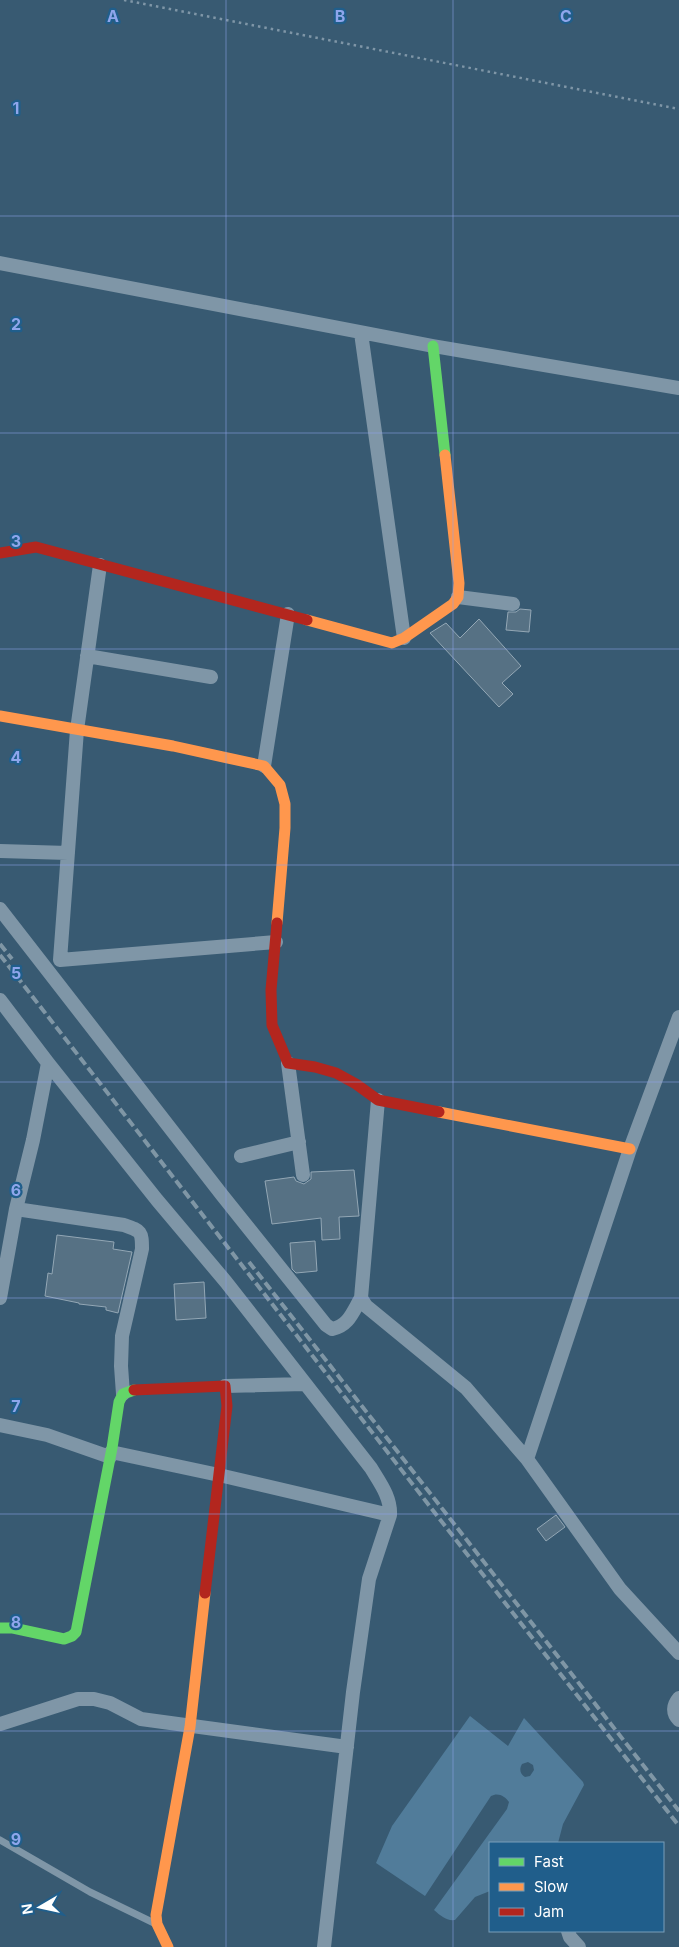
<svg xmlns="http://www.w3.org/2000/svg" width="679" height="1947" viewBox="0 0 679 1947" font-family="Inter,sans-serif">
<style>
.water{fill:#517c9a;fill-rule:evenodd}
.building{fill:#567184;stroke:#93a7b5}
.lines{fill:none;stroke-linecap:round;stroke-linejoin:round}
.path{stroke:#7f96a7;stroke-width:2.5;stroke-dasharray:2.5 4;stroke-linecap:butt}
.lane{stroke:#7f96a7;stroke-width:7}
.street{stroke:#7f96a7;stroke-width:14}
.fast{stroke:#63d668;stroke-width:11}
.slow{stroke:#ff974d;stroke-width:11}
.jam{stroke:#b3261e;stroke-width:11}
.rail{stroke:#7f96a5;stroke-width:4;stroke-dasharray:9 4;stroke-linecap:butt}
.grid{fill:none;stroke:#8ea6ec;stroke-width:1;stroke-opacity:0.55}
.grid-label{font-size:16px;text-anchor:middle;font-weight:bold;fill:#8ea6ec;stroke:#205e8b;stroke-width:4.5;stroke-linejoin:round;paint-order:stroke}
</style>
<rect width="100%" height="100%" fill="#385a72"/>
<path class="water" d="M 470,1716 L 508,1746 L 524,1718 L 583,1782 L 584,1785 L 563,1824 L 558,1843 L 490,1843 L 490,1891 L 475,1897 L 455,1920 C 446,1921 441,1916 434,1910 L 507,1809 L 509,1802 C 505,1796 498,1792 491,1796 L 425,1896 L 376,1863 L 392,1826 ZM 528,1762 L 533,1765 L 534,1770 L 530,1776 L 525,1777 C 520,1774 519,1769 522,1764 Z"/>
<path class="building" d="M 520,609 L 531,610 L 529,632 L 506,630 L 508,612 L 516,612 Z
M 479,619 L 521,666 L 502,683 L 513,694 L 499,707 L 430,633 L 446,623 L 460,638 Z
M 354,1170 L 359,1216 L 339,1217 L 340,1239 L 322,1240 L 321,1218 L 272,1224 L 265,1181 L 294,1177 L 296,1181 L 304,1184 L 311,1179 L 311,1172 Z
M 57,1235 L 114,1242 L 113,1249 L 132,1252 L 118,1313 L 106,1310 L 106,1307 L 79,1304 L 79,1303 L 45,1296 L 48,1273 L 52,1274 Z
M 315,1241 L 317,1271 L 296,1273 L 292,1269 L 290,1243 Z
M 204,1282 L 206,1318 L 176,1320 L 174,1284 Z
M 556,1515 L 565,1527 L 546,1541 L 537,1529 Z"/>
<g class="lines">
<path class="path" d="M 124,0 L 679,109"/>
<path class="lane" d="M 0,1840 L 90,1892 L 154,1923"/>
<path class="street" d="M 0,263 L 433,346 L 679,388
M 361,333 L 404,638
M 100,565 L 77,730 L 60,960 L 276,942
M 458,597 L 513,604
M 87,656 L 211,677
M 264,766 L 288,614
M 0,851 L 68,853
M 0,909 L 222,1195 L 326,1325 L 332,1329 C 349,1326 353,1311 361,1298
M 0,1000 L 48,1063 L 157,1200 L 226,1282 L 371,1468 C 380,1483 391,1497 390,1515
M 679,1017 L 630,1149 L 527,1459 L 620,1589 L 679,1653
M 288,1063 L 303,1175
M 378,1100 L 361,1298 L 366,1306 L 466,1388 L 527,1459
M 241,1156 L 299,1142
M 16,1209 L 124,1225 C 141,1231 142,1231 142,1249 L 122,1336 L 121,1366 L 123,1394
M 0,1298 L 16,1209 L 33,1140 L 48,1063
M 225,1386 L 305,1384
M 0,1425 L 47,1435 L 110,1457
M 111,1452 L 219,1475 L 390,1515 L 369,1579 L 353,1692 L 324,1947
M 679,1698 C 673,1705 672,1713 679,1720
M 0,1724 L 78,1699 L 94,1699 L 110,1703 L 141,1719 L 347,1747
M 568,1931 L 570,1937 L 579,1947"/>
<path class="fast" d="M 433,346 L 445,455
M 0,1628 L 13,1628 L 64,1639 L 72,1636 L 76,1632 L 112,1448 L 119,1402 L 123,1394 L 134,1390"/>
<path class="slow" d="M 307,620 L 392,643 L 404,638 L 453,604 L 458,597 L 459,583 L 445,455
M 0,716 L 173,746 L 264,766 L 280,785 L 285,804 L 285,828 L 277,923
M 439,1112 L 630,1149
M 168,1947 L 157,1924 L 156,1915 L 190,1727 L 205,1593"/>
<path class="jam" d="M 0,553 L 36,547 L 307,620
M 277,923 L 271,990 L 272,1025 L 288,1063 L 315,1067 L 336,1073 L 356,1084 L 378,1100 L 439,1112
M 134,1390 L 225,1386 L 227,1406 L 205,1593"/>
<path class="rail" d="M 0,944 L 12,959
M 0,955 L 679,1826
M 249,1262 L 679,1811"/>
</g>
<path class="grid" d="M 226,0 L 226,1947M 453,0 L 453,1947M 0,216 L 679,216M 0,433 L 679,433M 0,649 L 679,649M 0,865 L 679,865M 0,1082 L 679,1082M 0,1298 L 679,1298M 0,1514 L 679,1514M 0,1731 L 679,1731"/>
<g class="grid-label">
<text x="113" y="22">A</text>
<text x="340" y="22">B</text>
<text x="566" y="22">C</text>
<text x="16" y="114">1</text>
<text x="16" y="330">2</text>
<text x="16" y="547">3</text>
<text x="16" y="763">4</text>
<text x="16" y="979">5</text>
<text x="16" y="1196">6</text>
<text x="16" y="1412">7</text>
<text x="16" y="1628">8</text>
<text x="16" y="1845">9</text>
</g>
<rect x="489" y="1842" width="175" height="90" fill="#205e8b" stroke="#799eb9"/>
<rect x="499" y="1858" width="25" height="8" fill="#63d668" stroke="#799eb9"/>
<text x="534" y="1867" font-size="15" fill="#ffffff">Fast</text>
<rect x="499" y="1883" width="25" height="8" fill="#ff974d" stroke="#799eb9"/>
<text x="534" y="1892" font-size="15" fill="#ffffff">Slow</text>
<rect x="499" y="1908" width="25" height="8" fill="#b3261e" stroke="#799eb9"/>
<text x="534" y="1917" font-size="15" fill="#ffffff">Jam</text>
<g transform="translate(40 1907) rotate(261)" stroke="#205e8b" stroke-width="4" paint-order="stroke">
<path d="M0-4L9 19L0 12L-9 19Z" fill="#ffffff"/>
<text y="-8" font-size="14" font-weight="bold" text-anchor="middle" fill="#ffffff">N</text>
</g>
</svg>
